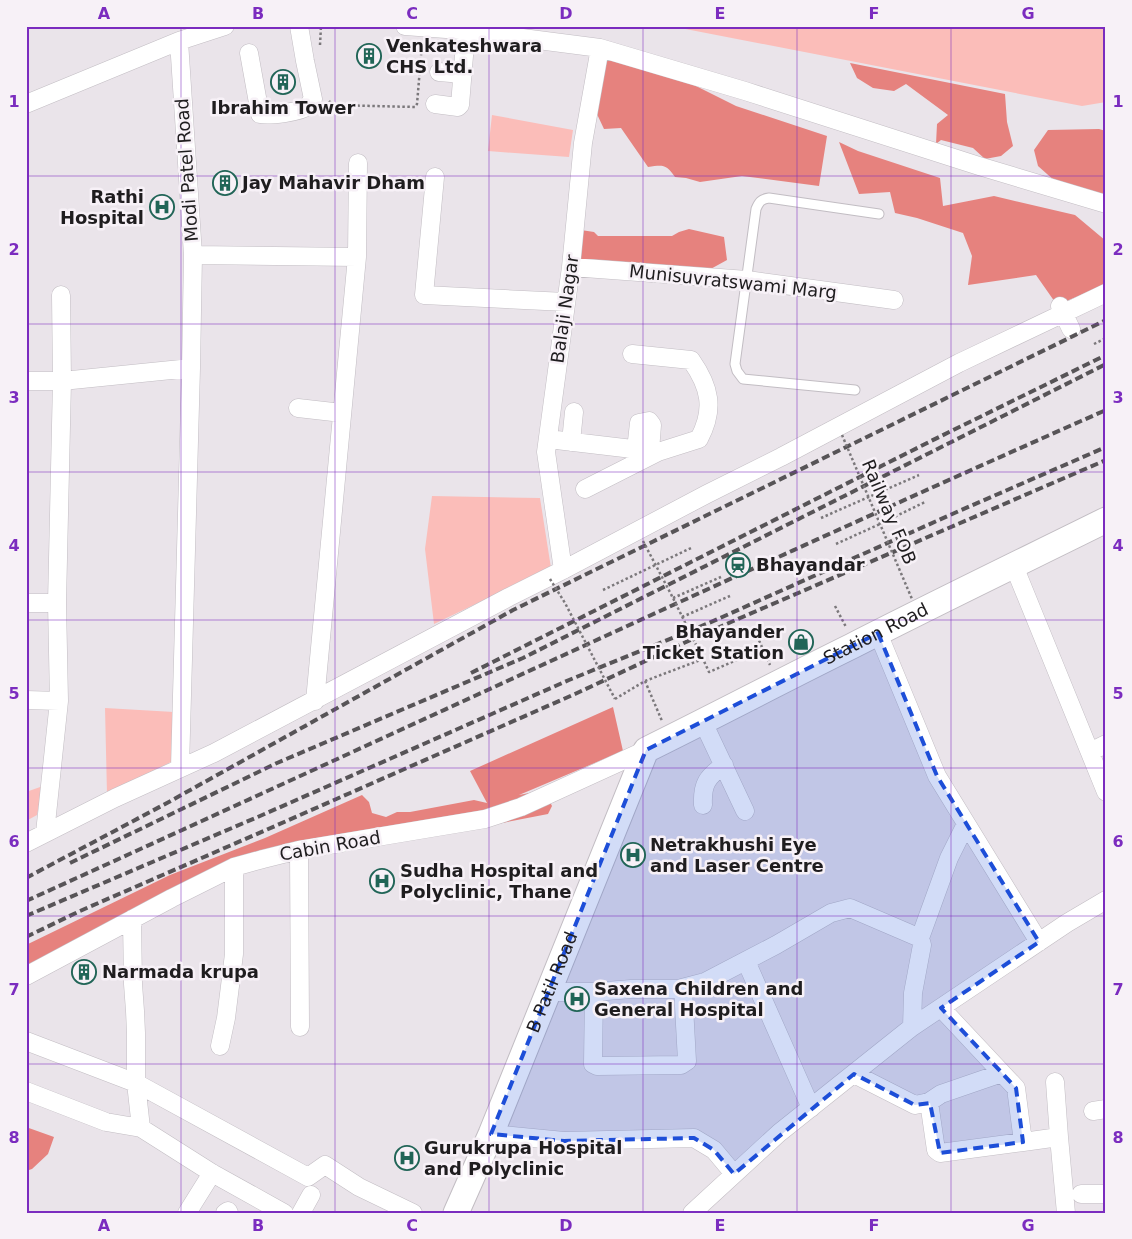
<svg xmlns="http://www.w3.org/2000/svg" width="1132" height="1239" viewBox="0 0 1132 1239" font-family="'DejaVu Sans',sans-serif">
<style>
.green{fill:#fbbdb9}
.forest{fill:#e6827e}
.lines{fill:none;stroke-linecap:round;stroke-linejoin:round}
.lane-casing{stroke:#c2bdc3;stroke-width:11}
.street-casing{stroke:#c2bdc3;stroke-width:19}
.secondary-casing{stroke:#c2bdc3;stroke-width:27}
.path{stroke:#7b787b;stroke-width:2.5;stroke-dasharray:2.5 2.5;stroke-linecap:butt}
.lane{stroke:#fff;stroke-width:9}
.street{stroke:#fff;stroke-width:18}
.secondary{stroke:#fff;stroke-width:25}
.rail{stroke:#575457;stroke-width:4;stroke-dasharray:8 4;stroke-linecap:butt}
.path-bridge{stroke:#7b787b;stroke-width:2.5;stroke-dasharray:2.5 2.5;stroke-linecap:butt}
.marked{fill:#1d4ed8;fill-opacity:0.2;stroke:#1d4ed8;stroke-width:4;stroke-dasharray:10 6;stroke-linejoin:round}
.grid{fill:none;stroke:#7b2cbf;stroke-width:1;stroke-opacity:0.55}
.labels{text-anchor:middle;stroke-width:5;stroke-linejoin:round;paint-order:stroke}
.poi-label{font-size:18px;font-weight:bold;fill:#1f1d1f;stroke:#f7f1f7;text-anchor:start}
.street-label{font-size:18px;fill:#1f1d1f;stroke:#f7f1f7}
.neatline{fill:none;stroke:#7b2cbf;stroke-width:2}
.grid-label{font-size:16px;text-anchor:middle;font-weight:bold;fill:#7b2cbf}
</style>
<rect width="100%" height="100%" fill="#eae4ea"/>
<path class="green" d="M 670,26 L 1106,26 L 1106,102 L 1082,106 Z
M 492,115 L 573,130 L 569,157 L 488,151 Z
M 432,496 L 540,498 L 551,568 L 434,624 L 425,549 Z
M 105,708 L 174,712 L 173,761 L 107,794 Z
M 43,786 L 37,815 L 26,821 L 26,792 Z"/>
<path class="forest" d="M 604,56 L 684,80 L 736,106 L 827,136 L 819,186 L 742,176 L 700,182 L 686,178 L 675,177 C 666,164 663,165 648,167 L 621,128 L 604,129 L 596,112 Z
M 850,63 L 1005,94 L 1007,122 L 1013,146 L 1001,156 L 985,159 L 973,148 L 941,140 L 936,144 L 937,124 L 948,115 L 906,84 L 894,91 L 873,88 L 857,78 Z
M 1099,129 L 1106,131 L 1106,196 L 1056,182 L 1038,166 L 1034,150 L 1048,130 Z
M 839,142 L 858,151 L 940,178 L 943,206 L 994,196 L 1075,215 L 1106,241 L 1105,285 L 1057,305 L 1036,275 L 968,285 L 972,256 L 963,233 L 917,218 L 895,213 L 890,192 L 859,194 Z
M 689,229 L 724,237 L 727,260 L 707,271 L 576,262 L 581,230 L 594,232 L 598,236 L 672,236 L 679,232 Z
M 613,707 L 623,751 L 519,795 L 544,790 L 552,806 L 548,814 L 436,836 L 320,851 L 256,864 L 26,971 L 26,945 L 170,875 L 265,838 L 362,795 L 369,802 L 372,813 L 386,817 L 397,812 L 410,812 L 474,800 L 487,803 L 470,771 Z
M 26,1127 L 54,1137 L 48,1154 L 32,1169 L 26,1171 Z"/>
<g class="lines">
<defs>
<path id="lane" d="M 855,390 L 743,379 L 737,371 L 735,364 L 756,209 C 759,202 761,199 769,198 L 879,214"/>
<path id="street" d="M 405,26 L 460,30 L 600,48 L 745,91 L 979,166 L 1106,204
M 179,41 L 193,255 L 357,257
M 249,53 L 260,114 C 269,116 301,112 308,106 C 310,104 311,101 313,99 L 305,61 L 299,26
M 439,72 L 463,74
M 26,104 L 179,41 L 225,26
M 435,104 L 458,107 L 460,105 L 466,31
M 435,177 L 424,295 L 566,302
M 571,267 L 747,280 L 894,300
M 1060,306 L 1071,329
M 26,381 L 62,381 L 191,368
M 298,408 L 342,413
M 548,439 L 658,452
M 571,442 L 574,412
M 636,450 L 639,423 L 649,421 L 652,425 L 650,451
M 585,489 L 658,452 L 699,439 C 715,409 710,387 691,360 L 632,354
M 1014,566 L 1106,792
M 563,570 L 546,452 L 571,267 L 583,143 L 600,48
M 26,603 L 57,603
M 878,633 L 937,776 L 1039,942
M 26,700 L 59,701
M 315,701 L 357,257 L 358,163
M 703,722 L 745,811
M 1090,752 L 1106,744
M 180,768 L 191,368 L 193,255
M 703,805 C 702,784 707,777 724,765
M 45,833 L 59,701 L 57,603 L 62,381 L 61,295
M 26,843 L 115,798 L 214,753 L 509,597 L 563,570 L 707,494 L 781,457 L 959,363 L 1106,293
M 299,850 L 300,1027
M 132,919 L 133,984 L 135,1011 L 136,1033 L 136,1083 L 141,1128
M 746,961 L 811,1108
M 26,976 L 172,898 L 234,867 L 263,859 L 299,850 L 485,819 L 521,807 L 646,750
M 548,992 L 594,992 L 631,989 L 678,989 L 705,982 L 776,945 L 831,913 L 850,908 L 920,938
M 594,992 L 593,1064 L 597,1066 L 681,1065 L 687,1061 L 683,988
M 941,1008 L 1016,1088 L 1023,1142 L 1059,1137
M 912,1027 L 913,993 L 922,945 L 920,938 L 949,858 L 966,824
M 26,1041 L 136,1083 L 308,1177 L 325,1165 L 359,1187 L 413,1213
M 220,1046 L 226,1018 L 234,954 L 234,867
M 854,1074 L 915,1105 L 929,1102 L 941,1094 L 1002,1073
M 1055,1082 L 1059,1137 L 1066,1213
M 26,1091 L 106,1122 L 141,1128 L 212,1173 L 284,1213
M 929,1102 L 936,1150 L 940,1153 L 1023,1142
M 1093,1111 L 1106,1109
M 491,1134 L 564,1141 L 694,1138 L 714,1150 L 734,1174
M 1081,1194 L 1106,1194
M 187,1213 L 212,1173
M 225,1213 L 228,1211 L 229,1213
M 301,1213 L 311,1195
M 692,1213 L 779,1133 L 912,1027 L 1067,923 L 1106,900"/>
<g id="secondary">
<path id="s1" d="M 456,1213 L 491,1134 L 646,750 C 715,716 783,680 852,646 C 936,603 1021,562 1106,520"/>
</g>
</defs>
<use href="#lane" class="lane-casing"/>
<use href="#street" class="street-casing"/>
<use href="#secondary" class="secondary-casing"/>
<path class="path" d="M 320,45 L 321,26
M 329,101 L 333,105 L 415,107 L 417,104 L 422,44
M 1094,344 L 1106,338
M 821,518 L 919,475
M 836,544 L 880,524 L 925,502
M 603,590 L 691,548
M 673,598 L 721,577
M 835,606 L 846,627
M 682,617 L 730,596
M 757,636 L 770,665
M 766,657 L 776,653
M 645,681 L 662,721
M 615,699 L 645,681 L 703,659 L 709,672 L 762,649"/>
<use href="#lane" class="lane"/>
<use href="#street" class="street"/>
<use href="#secondary" class="secondary"/>
<path class="rail" d="M 471,673 L 931,441 L 1106,355
M 70,863 L 277,763 L 523,658 L 1106,364
M 26,878 L 167,803 L 513,610 L 1106,320
M 26,901 C 386,738 744,570 1106,410
M 26,916 L 260,816 L 569,680 L 709,623 L 959,511 L 1106,447
M 26,937 L 80,911 L 266,830 L 575,694 L 701,635 L 1106,460"/>
<path class="path-bridge" d="M 842,435 L 912,599
M 643,541 L 673,598 L 703,659
M 550,579 L 565,603 L 615,699"/>
</g>
<path class="marked" d="M 878,633 L 937,776 L 1039,942 L 941,1008 L 1016,1088 L 1023,1142 L 940,1153 L 930,1103 L 915,1105 L 854,1074 L 734,1174 L 714,1150 L 694,1138 L 564,1141 L 491,1134 L 646,750 Z"/>
<path class="grid" d="M 181,26 L 181,1213M 335,26 L 335,1213M 489,26 L 489,1213M 643,26 L 643,1213M 797,26 L 797,1213M 951,26 L 951,1213M 26,176 L 1106,176M 26,324 L 1106,324M 26,472 L 1106,472M 26,620 L 1106,620M 26,768 L 1106,768M 26,916 L 1106,916M 26,1064 L 1106,1064"/>
<defs>
<symbol id="building-ring" viewBox="-11 -11 22 22"><circle r="9.5" fill="#f7f1f7" stroke="#216557" stroke-width="1.5"/><path d="M-4-6H4V6H1V3H-1V6H-4ZM-2.5-4.3h1.7v1.8h-1.7ZM.8-4.3h1.7v1.8H.8ZM-2.5-1h1.7V.8h-1.7ZM.8-1h1.7V.8H.8Z" fill="#216557"/></symbol>
<symbol id="hospital-ring" viewBox="-11 -11 22 22"><circle r="9.5" fill="#f7f1f7" stroke="#216557" stroke-width="1.5"/><path d="M-5-5h3v3.5h4V-5h3V5h-3V1.5h-4V5h-3Z" fill="#216557"/></symbol>
<symbol id="station-ring" viewBox="-11 -11 22 22"><circle r="9.5" fill="#f7f1f7" stroke="#216557" stroke-width="1.5"/><path d="M-3-6H3Q5-6 5-4V2Q5 4 3 4L4.5 6H3L1.5 4h-3L-3 6H-4.5L-3 4Q-5 4-5 2V-4Q-5-6-3-6ZM-3.5-4v3h7v-3ZM-3.5 1v1.5H-2V1ZM2 1v1.5H3.5V1Z" fill="#216557"/></symbol>
<symbol id="shop-ring" viewBox="-11 -11 22 22"><circle r="9.5" fill="#f7f1f7" stroke="#216557" stroke-width="1.5"/><path d="M-5-2.5h2.3a2.7 3.5 0 0 1 5.4 0H5L5.5 6h-11ZM-1.5-2.5h3a1.5 2.3 0 0 0-3 0Z" fill="#216557"/></symbol>
</defs>
<g fill-rule="evenodd">
<use href="#building-ring" x="355" y="42" width="28" height="28"/>
<use href="#building-ring" x="269" y="68" width="28" height="28"/>
<use href="#building-ring" x="211" y="169" width="28" height="28"/>
<use href="#hospital-ring" x="148" y="193" width="28" height="28"/>
<use href="#station-ring" x="724" y="551" width="28" height="28"/>
<use href="#shop-ring" x="787" y="628" width="28" height="28"/>
<use href="#hospital-ring" x="619" y="841" width="28" height="28"/>
<use href="#hospital-ring" x="368" y="867" width="28" height="28"/>
<use href="#building-ring" x="70" y="958" width="28" height="28"/>
<use href="#hospital-ring" x="563" y="985" width="28" height="28"/>
<use href="#hospital-ring" x="393" y="1144" width="28" height="28"/>
</g>
<g class="labels">
<g class="poi-label">
<text x="386" y="52">Venkateshwara<tspan x="386" dy="21">CHS Ltd.</tspan></text>
<text x="283" y="114" text-anchor="middle">Ibrahim Tower</text>
<text x="242" y="189">Jay Mahavir Dham</text>
<text x="144" y="203" text-anchor="end">Rathi<tspan x="144" dy="21">Hospital</tspan></text>
<text x="756" y="571">Bhayandar</text>
<text x="784" y="638" text-anchor="end">Bhayander<tspan x="784" dy="21">Ticket Station</tspan></text>
<text x="650" y="851">Netrakhushi Eye<tspan x="650" dy="21">and Laser Centre</tspan></text>
<text x="400" y="877">Sudha Hospital and<tspan x="400" dy="21">Polyclinic, Thane</tspan></text>
<text x="102" y="978">Narmada krupa</text>
<text x="594" y="995">Saxena Children and<tspan x="594" dy="21">General Hospital</tspan></text>
<text x="424" y="1154">Gurukrupa Hospital<tspan x="424" dy="21">and Polyclinic</tspan></text>
</g>
<g class="street-label">
<text transform="translate(187 170) rotate(-94)" y="6">Modi Patel Road</text>
<text transform="translate(733 282) rotate(6)" y="6">Munisuvratswami Marg</text>
<text transform="translate(565 309) rotate(-82)" y="6">Balaji Nagar</text>
<text transform="translate(889 512) rotate(67)" y="6">Railway FOB</text>
<text dy="6" stroke="none"><textPath href="#s1" startOffset="758">Station Road</textPath></text>
<text transform="translate(330 846) rotate(-10)" y="6">Cabin Road</text>
<text dy="6" stroke="none"><textPath href="#s1" startOffset="250">B Patil Road</textPath></text>
</g>
</g>
<rect width="1132" height="1239" fill="none" stroke="#f7f1f7" stroke-width="55"/>
<rect x="28" y="28" width="1076" height="1184" class="neatline"/>
<g class="grid-label">
<text x="104" y="19">A</text>
<text x="258" y="19">B</text>
<text x="412" y="19">C</text>
<text x="566" y="19">D</text>
<text x="720" y="19">E</text>
<text x="874" y="19">F</text>
<text x="1028" y="19">G</text>
<text x="14" y="107">1</text>
<text x="1118" y="107">1</text>
<text x="14" y="255">2</text>
<text x="1118" y="255">2</text>
<text x="14" y="403">3</text>
<text x="1118" y="403">3</text>
<text x="14" y="551">4</text>
<text x="1118" y="551">4</text>
<text x="14" y="699">5</text>
<text x="1118" y="699">5</text>
<text x="14" y="847">6</text>
<text x="1118" y="847">6</text>
<text x="14" y="995">7</text>
<text x="1118" y="995">7</text>
<text x="14" y="1143">8</text>
<text x="1118" y="1143">8</text>
<text x="104" y="1231">A</text>
<text x="258" y="1231">B</text>
<text x="412" y="1231">C</text>
<text x="566" y="1231">D</text>
<text x="720" y="1231">E</text>
<text x="874" y="1231">F</text>
<text x="1028" y="1231">G</text>
</g>
</svg>
